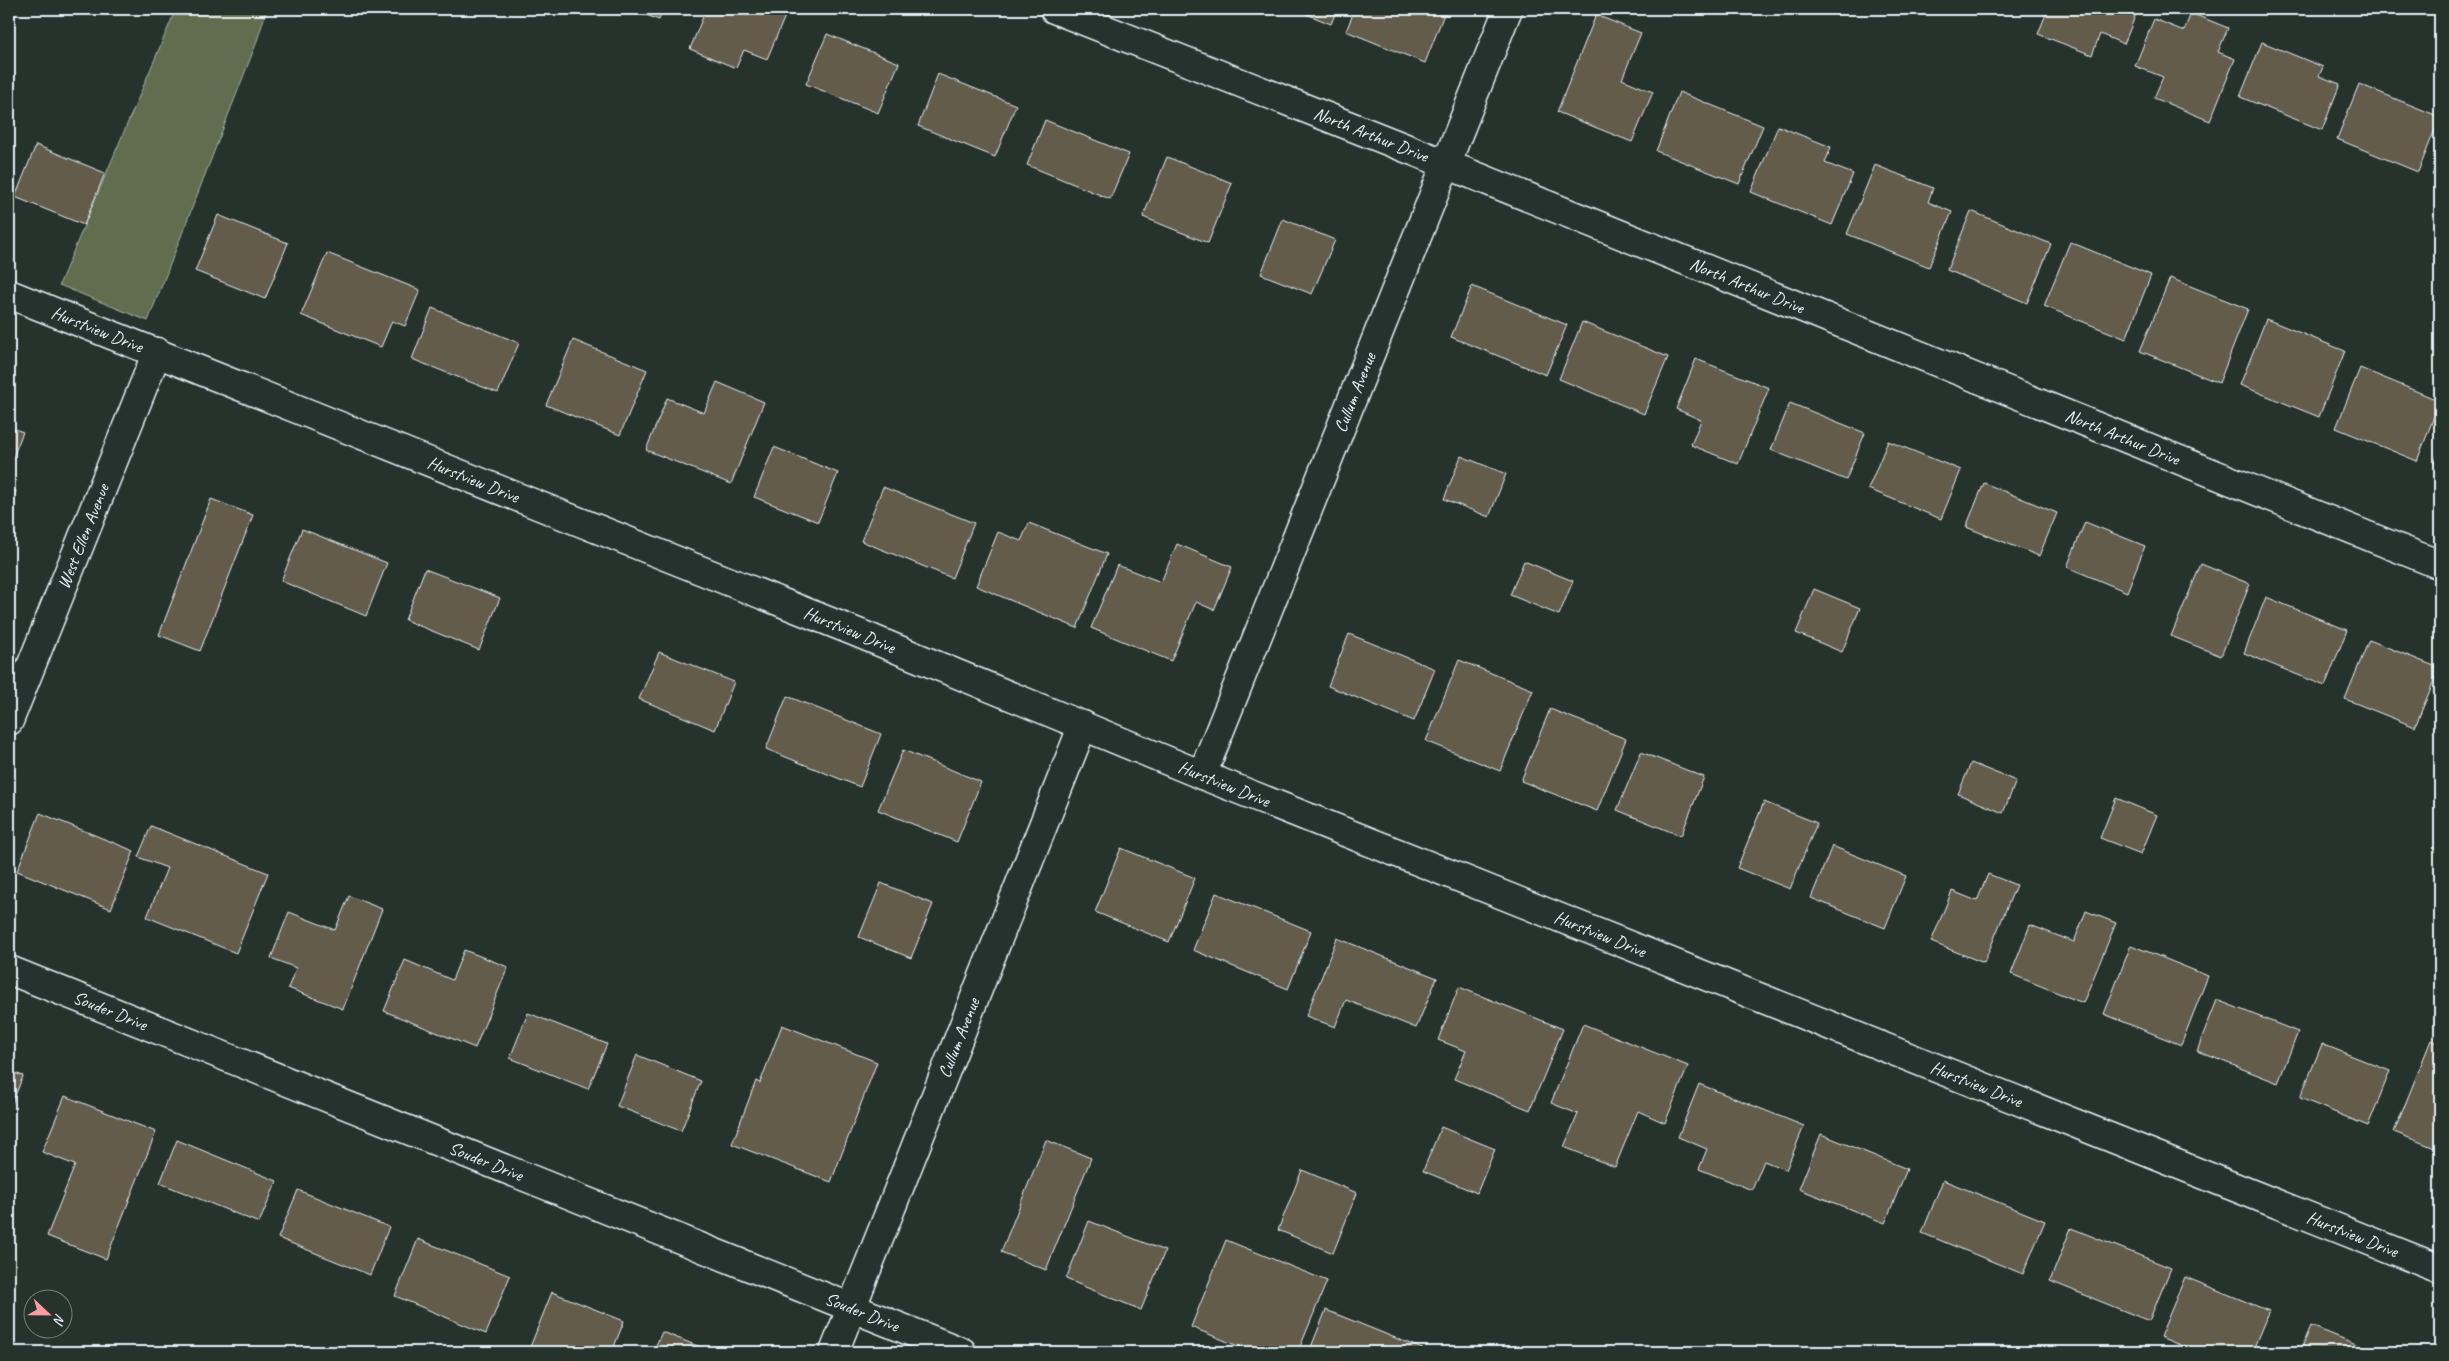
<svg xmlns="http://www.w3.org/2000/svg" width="2449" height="1361" viewBox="0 0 2449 1361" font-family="Caveat,sans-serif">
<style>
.green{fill:#616e50;stroke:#a4b0a4}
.building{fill:#635c4c;stroke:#e8f1f8}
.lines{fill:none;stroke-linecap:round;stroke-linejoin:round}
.minor-casing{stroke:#e8f1f8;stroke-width:31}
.tertiary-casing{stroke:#e8f1f8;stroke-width:31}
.minor{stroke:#26332d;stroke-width:28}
.tertiary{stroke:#26332d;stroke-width:28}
.labels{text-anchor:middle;stroke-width:4;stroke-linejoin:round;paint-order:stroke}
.street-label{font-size:18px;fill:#e8f1f8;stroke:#26332d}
</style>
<rect width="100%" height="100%" fill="#26332d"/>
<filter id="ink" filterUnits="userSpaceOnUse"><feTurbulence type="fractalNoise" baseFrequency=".02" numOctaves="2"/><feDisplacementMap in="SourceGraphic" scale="10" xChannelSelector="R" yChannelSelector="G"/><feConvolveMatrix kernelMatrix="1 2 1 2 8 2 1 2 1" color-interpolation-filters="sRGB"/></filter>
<g filter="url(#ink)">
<path class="green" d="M 176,9 L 267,9 L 256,44 L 148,321 L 59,285 Z"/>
<path class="building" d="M 631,9 L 663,9 L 659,20 Z
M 706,9 L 788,9 L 767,59 L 744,50 L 736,68 L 690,49 Z
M 1294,9 L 1337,9 L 1331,24 Z
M 1355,9 L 1446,9 L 1425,63 L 1346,31 Z
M 2048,9 L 2138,9 L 2124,44 L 2100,34 L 2092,55 L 2038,34 Z
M 2191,13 L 2228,28 L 2218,52 L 2235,59 L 2210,121 L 2154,98 L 2163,77 L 2135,66 L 2154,19 L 2184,31 Z
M 1596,15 L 1641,33 L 1622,79 L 1653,92 L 1632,142 L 1557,112 Z
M 827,34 L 899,63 L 878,113 L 806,84 Z
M 2262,42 L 2323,67 L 2319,76 L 2340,84 L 2322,130 L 2240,97 Z
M 938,74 L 1016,105 L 995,157 L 918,126 Z
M 2359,84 L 2440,117 L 2418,172 L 2337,139 Z
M 1679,92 L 1763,126 L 1739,184 L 1656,151 Z
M 1045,120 L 1129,154 L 1110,199 L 1027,165 Z
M 1778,126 L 1831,147 L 1825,163 L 1853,174 L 1832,225 L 1751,192 Z
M 36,145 L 105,173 L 84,225 L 15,197 Z
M 2440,155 L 2440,178 L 2432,175 Z
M 1167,157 L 1232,183 L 1208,243 L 1143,217 Z
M 1875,165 L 1933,188 L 1928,202 L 1952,212 L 1929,267 L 1847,234 Z
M 1971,211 L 2051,244 L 2027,303 L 1947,270 Z
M 218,215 L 288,243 L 265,299 L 195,271 Z
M 1283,219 L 1335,240 L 1312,294 L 1261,274 Z
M 2070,242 L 2151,275 L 2126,339 L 2044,306 Z
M 327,253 L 420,290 L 405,326 L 392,321 L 381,347 L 301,315 Z
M 2170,278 L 2248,309 L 2219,383 L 2140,351 Z
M 1472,286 L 1567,325 L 1546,375 L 1451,337 Z
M 432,308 L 519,343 L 498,393 L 412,359 Z
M 2266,319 L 2345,351 L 2319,417 L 2240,385 Z
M 1582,322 L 1668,357 L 1644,414 L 1559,379 Z
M 573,340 L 647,370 L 620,435 L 546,405 Z
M 1696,359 L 1769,388 L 1738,464 L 1691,445 L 1701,420 L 1676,409 Z
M 2360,368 L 2440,401 L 2417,461 L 2336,428 Z
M 717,382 L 764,402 L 731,484 L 646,450 L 667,398 L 704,413 Z
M 1790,403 L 1865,433 L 1846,480 L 1771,450 Z
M 9,427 L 23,432 L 9,467 Z
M 1888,441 L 1961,470 L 1941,519 L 1868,489 Z
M 774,447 L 838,473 L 818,522 L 754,497 Z
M 2440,448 L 2440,466 L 2434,464 Z
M 1461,456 L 1506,474 L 1489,517 L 1444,499 Z
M 1984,483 L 2057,513 L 2039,556 L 1966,527 Z
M 883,487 L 974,523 L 952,578 L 861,541 Z
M 9,488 L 16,491 L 9,508 Z
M 211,499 L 253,515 L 200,651 L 159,635 Z
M 2085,522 L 2145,546 L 2127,592 L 2067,567 Z
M 1029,523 L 1107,554 L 1077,628 L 976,586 L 998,532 L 1021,541 Z
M 302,529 L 387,563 L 366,616 L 281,581 Z
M 1177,544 L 1232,567 L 1214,610 L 1196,602 L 1171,661 L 1091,628 L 1117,565 L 1161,582 Z
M 1524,561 L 1573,581 L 1559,615 L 1510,595 Z
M 2201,564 L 2250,584 L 2221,656 L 2171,636 Z
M 425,569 L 500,598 L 479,650 L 405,620 Z
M 1814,589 L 1860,608 L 1842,652 L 1796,633 Z
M 2266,597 L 2347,630 L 2325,686 L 2244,653 Z
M 1349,634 L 1435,669 L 1414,721 L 1328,686 Z
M 2369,640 L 2439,668 L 2415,727 L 2345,699 Z
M 659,652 L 734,682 L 715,730 L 639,699 Z
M 1459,660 L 1533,690 L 1500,771 L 1426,741 Z
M 787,696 L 881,734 L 860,787 L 766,749 Z
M 1550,709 L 1626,739 L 1597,811 L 1521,781 Z
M 903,750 L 981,782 L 957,842 L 878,810 Z
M 1641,752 L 1704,777 L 1681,836 L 1617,810 Z
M 1971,763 L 2016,781 L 2003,813 L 1958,794 Z
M 2116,798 L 2157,815 L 2141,854 L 2100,838 Z
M 1764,802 L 1817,823 L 1790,889 L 1737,868 Z
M 40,813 L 134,851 L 111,909 L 17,871 Z
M 151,826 L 268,873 L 236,953 L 147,917 L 167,868 L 138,857 Z
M 1832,846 L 1906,876 L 1885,928 L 1811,898 Z
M 1121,848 L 1195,878 L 1169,942 L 1095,912 Z
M 1988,874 L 2016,885 L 1984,963 L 1931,942 L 1952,891 L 1977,901 Z
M 881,883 L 933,904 L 911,958 L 859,937 Z
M 1216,893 L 1311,931 L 1288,989 L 1193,950 Z
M 349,896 L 382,909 L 343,1009 L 288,988 L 296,968 L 271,958 L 289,912 L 335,930 Z
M 2086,911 L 2116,923 L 2083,1003 L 2011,974 L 2030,925 L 2074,942 Z
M 1337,938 L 1437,978 L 1416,1028 L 1346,1000 L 1335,1027 L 1306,1016 Z
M 2131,945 L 2208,976 L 2181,1045 L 2104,1014 Z
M 464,950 L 508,967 L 475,1048 L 384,1011 L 405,960 L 452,980 Z
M 1459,987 L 1563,1029 L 1530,1110 L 1454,1079 L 1466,1051 L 1438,1040 Z
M 2217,1000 L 2298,1032 L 2278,1083 L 2197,1051 Z
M 528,1013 L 607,1044 L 588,1089 L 510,1058 Z
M 1583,1024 L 1688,1066 L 1665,1123 L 1638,1111 L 1615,1167 L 1564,1147 L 1578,1114 L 1551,1103 Z
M 782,1025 L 877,1062 L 831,1182 L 732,1144 L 756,1081 L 760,1083 Z
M 2431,1040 L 2440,1044 L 2440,1150 L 2394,1132 Z
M 2322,1044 L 2390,1071 L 2368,1126 L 2300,1098 Z
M 637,1055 L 701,1081 L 681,1131 L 617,1106 Z
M 9,1071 L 23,1076 L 9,1111 Z
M 1699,1084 L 1804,1126 L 1786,1170 L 1764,1161 L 1752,1190 L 1699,1169 L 1707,1149 L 1678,1137 Z
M 65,1096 L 156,1132 L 106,1259 L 47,1236 L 75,1165 L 42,1152 Z
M 1441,1127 L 1495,1149 L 1477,1193 L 1423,1171 Z
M 1821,1134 L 1907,1169 L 1885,1223 L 1799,1189 Z
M 177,1140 L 277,1181 L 259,1223 L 160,1183 Z
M 1046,1140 L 1091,1158 L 1046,1270 L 1001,1252 Z
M 1302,1170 L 1357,1193 L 1333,1253 L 1278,1230 Z
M 1943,1180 L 2045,1221 L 2023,1274 L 1922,1233 Z
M 298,1190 L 389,1227 L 370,1275 L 278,1238 Z
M 1089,1221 L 1165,1251 L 1141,1310 L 1066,1279 Z
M 2071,1228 L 2171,1268 L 2149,1321 L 2050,1281 Z
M 418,1239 L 510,1276 L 486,1334 L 395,1296 Z
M 1226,1240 L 1327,1281 L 1298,1352 L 1253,1352 L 1191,1327 Z
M 2185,1277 L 2269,1311 L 2252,1352 L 2197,1352 L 2160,1337 Z
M 552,1292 L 624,1321 L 612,1352 L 528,1352 Z
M 1326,1310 L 1430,1352 L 1309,1352 Z
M 2311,1326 L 2376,1352 L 2300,1352 Z
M 662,1332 L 713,1352 L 653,1352 Z"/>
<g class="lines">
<defs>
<g id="minor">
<path id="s1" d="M 1054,9 L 1446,164 L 2440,565"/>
<path id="s2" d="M 9,721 L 157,352"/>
<path id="s3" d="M 1202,775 L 1508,9"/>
<path id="s4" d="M 9,970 L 962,1352"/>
<path id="s5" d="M 834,1352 L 1083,725"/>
</g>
<g id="tertiary">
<path id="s6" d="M 9,294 L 858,633 L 1202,775 L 2440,1269"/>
</g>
</defs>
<use href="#minor" class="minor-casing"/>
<use href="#tertiary" class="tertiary-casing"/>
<use href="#minor" class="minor"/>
<use href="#tertiary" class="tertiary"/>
</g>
</g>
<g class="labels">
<g class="street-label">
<text dy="6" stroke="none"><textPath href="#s1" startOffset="341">North Arthur Drive</textPath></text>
<text dy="6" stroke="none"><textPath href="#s1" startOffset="746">North Arthur Drive</textPath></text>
<text dy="6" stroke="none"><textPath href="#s6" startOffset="95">Hurstview Drive</textPath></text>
<text dy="6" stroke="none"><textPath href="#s3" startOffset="412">Cullum Avenue</textPath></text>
<text dy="6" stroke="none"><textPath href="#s1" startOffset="1151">North Arthur Drive</textPath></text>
<text dy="6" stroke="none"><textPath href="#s6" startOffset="500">Hurstview Drive</textPath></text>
<text dy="6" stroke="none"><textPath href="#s2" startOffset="199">West Ellen Avenue</textPath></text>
<text dy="6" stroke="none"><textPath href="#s6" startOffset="905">Hurstview Drive</textPath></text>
<text dy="6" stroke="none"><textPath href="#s6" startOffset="1310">Hurstview Drive</textPath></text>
<text dy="6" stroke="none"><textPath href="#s6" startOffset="1715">Hurstview Drive</textPath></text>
<text dy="6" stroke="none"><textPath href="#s4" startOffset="109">Souder Drive</textPath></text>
<text dy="6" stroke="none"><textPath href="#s5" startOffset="338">Cullum Avenue</textPath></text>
<text dy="6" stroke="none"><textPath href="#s6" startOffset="2120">Hurstview Drive</textPath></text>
<text dy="6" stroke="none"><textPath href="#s4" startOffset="514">Souder Drive</textPath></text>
<text dy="6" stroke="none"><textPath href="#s6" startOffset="2525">Hurstview Drive</textPath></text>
<text dy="6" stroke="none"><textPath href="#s4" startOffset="919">Souder Drive</textPath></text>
</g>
</g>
<rect width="2449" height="1361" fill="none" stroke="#26332d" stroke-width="30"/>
<rect x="15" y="15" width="2419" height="1331" fill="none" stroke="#e8f1f8" stroke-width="2" filter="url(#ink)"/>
<g transform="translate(48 1314) rotate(112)"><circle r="24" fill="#26332d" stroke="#747f7e"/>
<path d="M0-4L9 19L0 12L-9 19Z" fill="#ff9aa2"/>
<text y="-8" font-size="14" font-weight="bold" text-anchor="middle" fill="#e8f1f8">N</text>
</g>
</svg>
